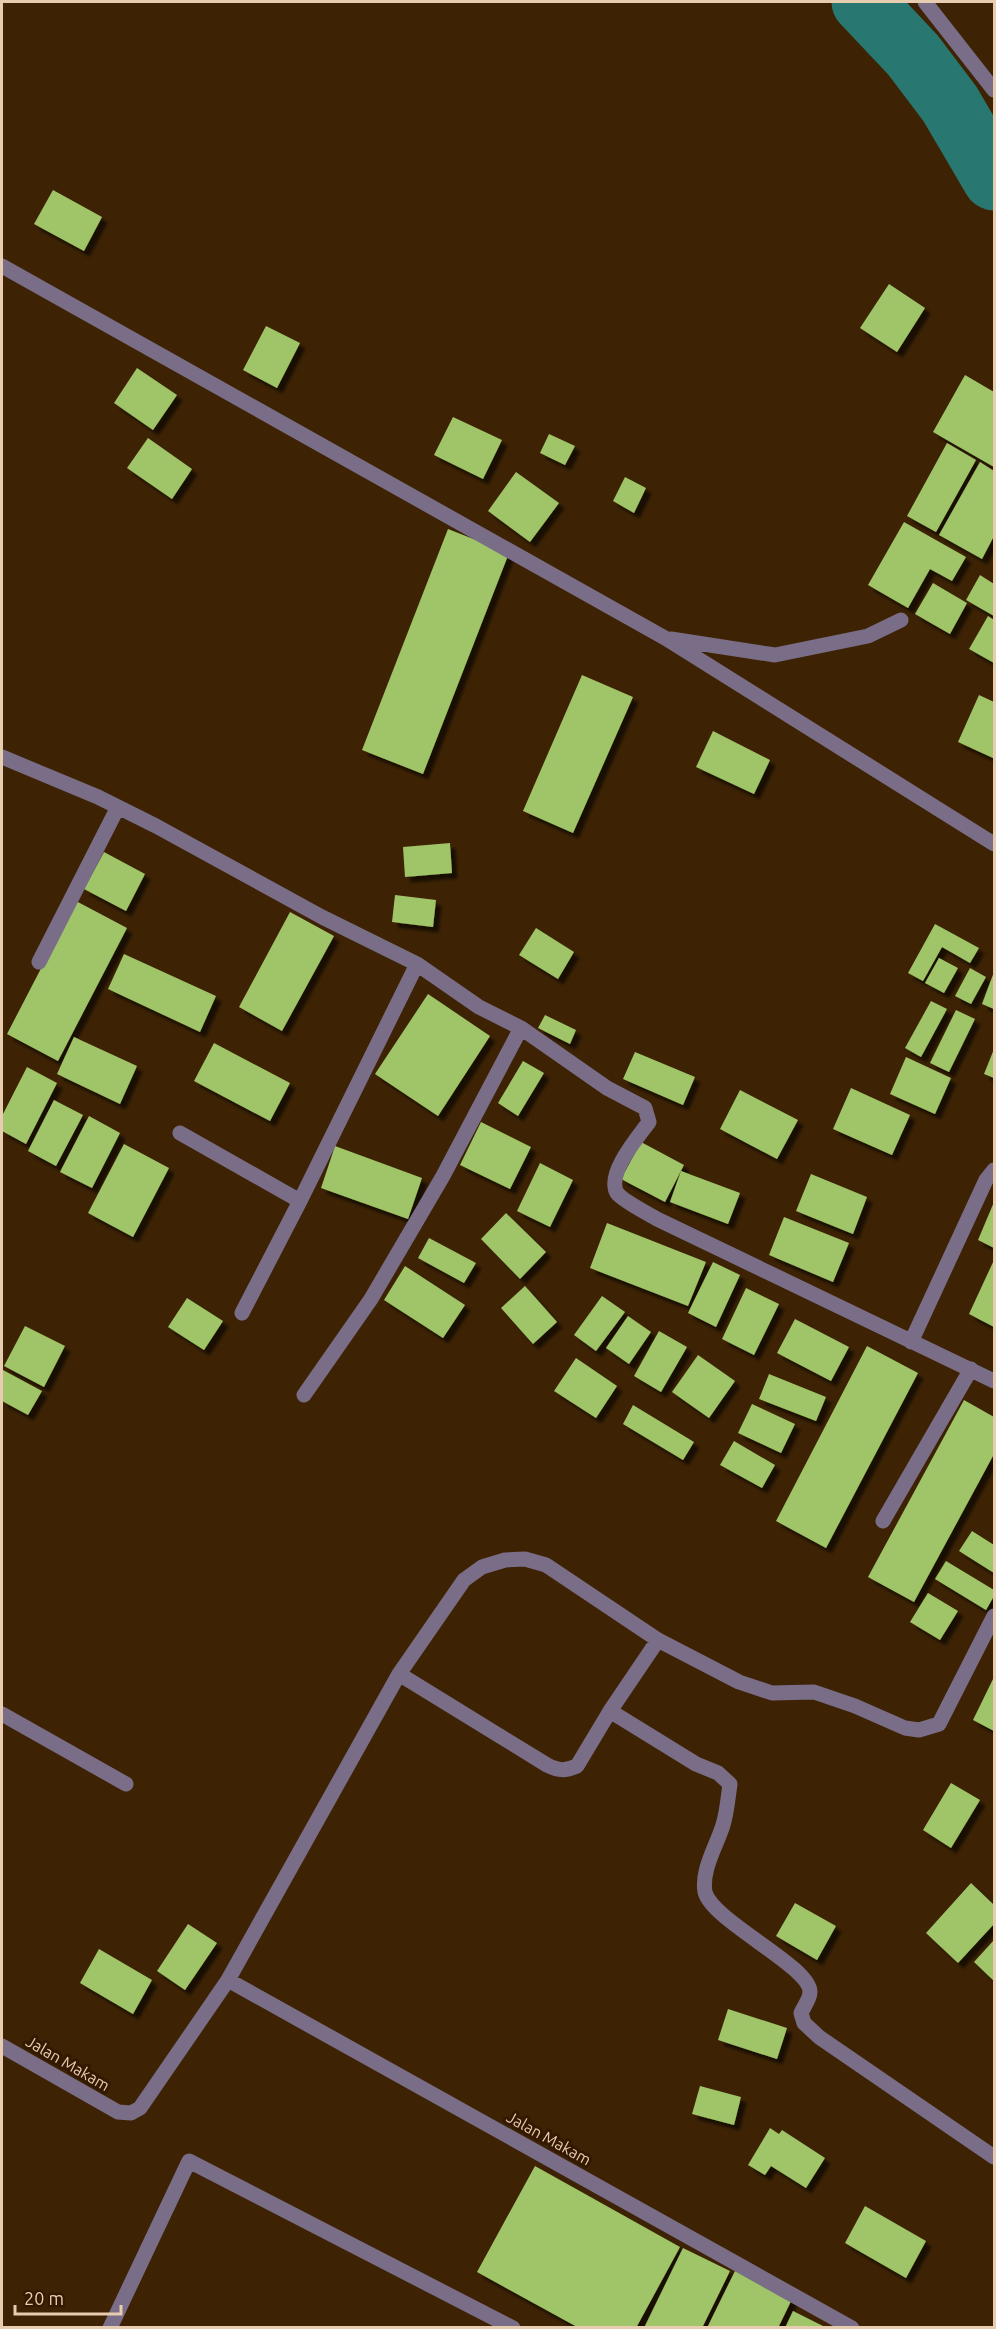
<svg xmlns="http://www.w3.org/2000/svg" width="996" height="2329" viewBox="0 0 996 2329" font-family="Ubuntu,sans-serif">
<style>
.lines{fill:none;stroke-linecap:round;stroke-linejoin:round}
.river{stroke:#287770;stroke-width:63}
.building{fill:#a0c467;filter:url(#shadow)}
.minor{stroke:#7a6d88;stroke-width:15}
.labels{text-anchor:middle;stroke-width:6;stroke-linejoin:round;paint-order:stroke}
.street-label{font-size:16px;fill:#e8ccb0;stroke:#321900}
</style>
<defs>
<filter id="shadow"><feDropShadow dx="5.5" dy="5.5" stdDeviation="1.5" flood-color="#0009"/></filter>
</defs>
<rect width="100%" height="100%" fill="#3d2304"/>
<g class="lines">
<path class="river" d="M 863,2 L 913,55 L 950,104 L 994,179"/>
</g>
<path class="building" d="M 53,190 L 102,217 L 84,251 L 34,224 Z
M 889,284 L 925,308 L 897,352 L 860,328 Z
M 266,326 L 300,343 L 277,388 L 243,370 Z
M 137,368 L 177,395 L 153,430 L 114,403 Z
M 965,375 L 994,392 L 994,467 L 933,432 Z
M 453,417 L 502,440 L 483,479 L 434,455 Z
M 549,434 L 575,446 L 565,465 L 540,453 Z
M 148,438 L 192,469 L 172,499 L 127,468 Z
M 947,443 L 976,460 L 936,532 L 907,516 Z
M 980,462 L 994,471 L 994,536 L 982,559 L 939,535 Z
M 516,472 L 559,503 L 530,542 L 488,511 Z
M 625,477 L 646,488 L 634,513 L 613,501 Z
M 904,522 L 966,557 L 952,581 L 930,569 L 908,608 L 868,585 Z
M 448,529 L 509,553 L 423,774 L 362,750 Z
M 980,575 L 994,584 L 994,616 L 966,600 Z
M 933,583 L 967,603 L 950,634 L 915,614 Z
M 988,616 L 994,620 L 994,663 L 969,649 Z
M 582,675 L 633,697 L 573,833 L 523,811 Z
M 979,695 L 994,702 L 993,758 L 958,742 Z
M 713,731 L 770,760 L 754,794 L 696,767 Z
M 450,843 L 452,873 L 405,877 L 403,847 Z
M 104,852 L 145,874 L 126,911 L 84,889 Z
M 395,895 L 436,900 L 433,927 L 392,922 Z
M 76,901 L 127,928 L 58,1061 L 7,1034 Z
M 290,912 L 334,936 L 282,1031 L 239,1007 Z
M 935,924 L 979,948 L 970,963 L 942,947 L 923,981 L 908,973 Z
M 536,928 L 574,952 L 558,979 L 519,955 Z
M 124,954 L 216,996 L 200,1032 L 108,989 Z
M 939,958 L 958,968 L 944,993 L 925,983 Z
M 970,968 L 986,977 L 971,1004 L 955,996 Z
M 994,972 L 994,1009 L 982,1004 Z
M 428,994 L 490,1036 L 438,1116 L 375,1074 Z
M 931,1001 L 947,1009 L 921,1057 L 905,1048 Z
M 956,1010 L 975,1019 L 949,1072 L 930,1063 Z
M 545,1015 L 576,1030 L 570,1044 L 538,1028 Z
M 74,1037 L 137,1066 L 120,1104 L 57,1074 Z
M 214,1043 L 290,1083 L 270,1121 L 194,1081 Z
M 994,1049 L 994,1078 L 984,1074 Z
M 635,1052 L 695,1077 L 683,1105 L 623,1079 Z
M 906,1057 L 951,1078 L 935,1114 L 890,1094 Z
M 523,1061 L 544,1073 L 518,1116 L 498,1103 Z
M 27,1067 L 57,1083 L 26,1144 L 2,1131 L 2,1116 Z
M 851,1088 L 910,1115 L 892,1155 L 833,1129 Z
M 740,1090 L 798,1120 L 777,1159 L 720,1129 Z
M 54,1100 L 83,1115 L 56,1166 L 28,1151 Z
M 89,1116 L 120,1133 L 92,1188 L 60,1172 Z
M 481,1122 L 531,1147 L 510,1189 L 460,1165 Z
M 641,1142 L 684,1165 L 665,1202 L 621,1179 Z
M 124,1144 L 169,1168 L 133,1237 L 88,1213 Z
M 335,1146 L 422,1178 L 408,1219 L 321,1188 Z
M 540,1163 L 573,1180 L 550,1227 L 517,1211 Z
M 681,1171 L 740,1193 L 728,1224 L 670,1202 Z
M 811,1174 L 867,1197 L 853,1234 L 796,1211 Z
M 994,1202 L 994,1248 L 978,1240 Z
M 506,1213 L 546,1252 L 520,1279 L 481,1239 Z
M 784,1217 L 849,1243 L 833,1282 L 769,1255 Z
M 607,1223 L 706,1262 L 688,1306 L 590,1268 Z
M 429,1238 L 476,1263 L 464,1283 L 418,1258 Z
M 994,1260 L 994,1327 L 969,1314 Z
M 713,1262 L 740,1275 L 716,1327 L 688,1313 Z
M 405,1266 L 465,1305 L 443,1338 L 384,1300 Z
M 525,1286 L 557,1322 L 533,1344 L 501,1308 Z
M 746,1288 L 779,1304 L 754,1355 L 722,1339 Z
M 602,1296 L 625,1312 L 596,1351 L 574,1335 Z
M 187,1298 L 223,1321 L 204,1350 L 168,1327 Z
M 628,1316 L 651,1332 L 629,1364 L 606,1348 Z
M 795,1319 L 849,1347 L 831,1381 L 777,1353 Z
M 25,1326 L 65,1346 L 44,1387 L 4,1366 Z
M 659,1331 L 687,1347 L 661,1392 L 634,1376 Z
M 867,1346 L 918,1373 L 826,1548 L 776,1521 Z
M 698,1355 L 735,1381 L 709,1418 L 672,1392 Z
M 576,1358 L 617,1386 L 596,1418 L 554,1391 Z
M 3,1370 L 42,1391 L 28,1415 L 2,1401 Z
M 769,1374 L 826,1397 L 816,1421 L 759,1399 Z
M 964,1400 L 994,1417 L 994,1454 L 914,1602 L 868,1577 Z
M 752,1404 L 795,1424 L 781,1453 L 738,1433 Z
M 633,1405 L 694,1442 L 683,1460 L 623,1424 Z
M 734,1441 L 775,1465 L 762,1488 L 720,1465 Z
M 972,1531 L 994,1545 L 994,1573 L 959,1551 Z
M 946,1561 L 994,1590 L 994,1596 L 986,1610 L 935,1579 Z
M 928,1593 L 958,1611 L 940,1640 L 910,1622 Z
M 994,1677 L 994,1731 L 973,1720 Z
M 951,1783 L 980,1800 L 951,1848 L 923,1830 Z
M 971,1883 L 994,1905 L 994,1924 L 958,1963 L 926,1933 Z
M 795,1903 L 836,1926 L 817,1960 L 776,1936 Z
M 188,1924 L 217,1943 L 185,1990 L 157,1971 Z
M 994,1940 L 994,1981 L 974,1962 Z
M 99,1949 L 152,1980 L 133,2014 L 80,1983 Z
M 728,2009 L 787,2028 L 777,2059 L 718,2040 Z
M 700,2086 L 741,2097 L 734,2125 L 692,2114 Z
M 770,2128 L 779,2134 L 782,2130 L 825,2158 L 806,2188 L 771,2166 L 765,2175 L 748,2165 Z
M 535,2166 L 680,2247 L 636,2328 L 579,2328 L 477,2272 Z
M 865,2206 L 926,2241 L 906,2278 L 845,2243 Z
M 683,2248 L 730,2271 L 702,2328 L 644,2328 Z
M 736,2269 L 793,2297 L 778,2328 L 707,2328 Z
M 793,2311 L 827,2328 L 785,2328 Z"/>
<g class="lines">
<path class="minor" d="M 925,2 L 994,90
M 2,266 L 665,638 L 994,844
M 671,639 L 775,655 L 868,636 L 901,620
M 2,757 L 98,797 L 156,826 L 322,917 L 417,964 L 479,1007 L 521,1028 L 607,1088 L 645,1108 L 649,1122 C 638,1137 606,1174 617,1193 C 623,1201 647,1213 657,1219 L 994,1381
M 39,962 L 118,807
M 180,1133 L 300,1201
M 242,1313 L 300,1201 L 417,964
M 911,1342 L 986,1180 L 994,1170
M 304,1395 L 371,1299 L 443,1176 L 521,1028
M 883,1521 L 971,1369
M 399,1674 L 547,1765 C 559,1771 565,1771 577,1766 L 610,1711 L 658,1640
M 610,1711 L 696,1764 L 718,1773 L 730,1784 C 728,1798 727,1812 723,1825 C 717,1845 701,1870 705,1892 C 712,1921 810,1966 810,1992 C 810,1999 804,2006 801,2013 L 804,2023 L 819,2037 L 994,2157
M 2,1714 L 126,1784
M 228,1980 L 852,2328
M 2,2046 L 118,2112 L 131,2113 L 140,2108 L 228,1980 L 399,1674 L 464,1580 L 482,1567 L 505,1560 L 525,1559 L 546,1565 L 658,1640 L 739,1682 L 772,1693 L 814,1692 L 855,1706 L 905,1728 L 919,1730 L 939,1724 L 994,1616
M 110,2328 L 189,2161 L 513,2328"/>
</g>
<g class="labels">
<g class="street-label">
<text transform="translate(68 2063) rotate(30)" y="6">Jalan Makam</text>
<text transform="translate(549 2138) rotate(29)" y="6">Jalan Makam</text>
</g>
</g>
<rect width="996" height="2329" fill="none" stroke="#e8ccb0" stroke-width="6"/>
<path d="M15 2305v9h106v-9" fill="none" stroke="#e8ccb0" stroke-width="3"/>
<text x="24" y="2305" font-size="18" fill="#e8ccb0" stroke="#321900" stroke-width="4.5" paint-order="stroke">20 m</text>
</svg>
